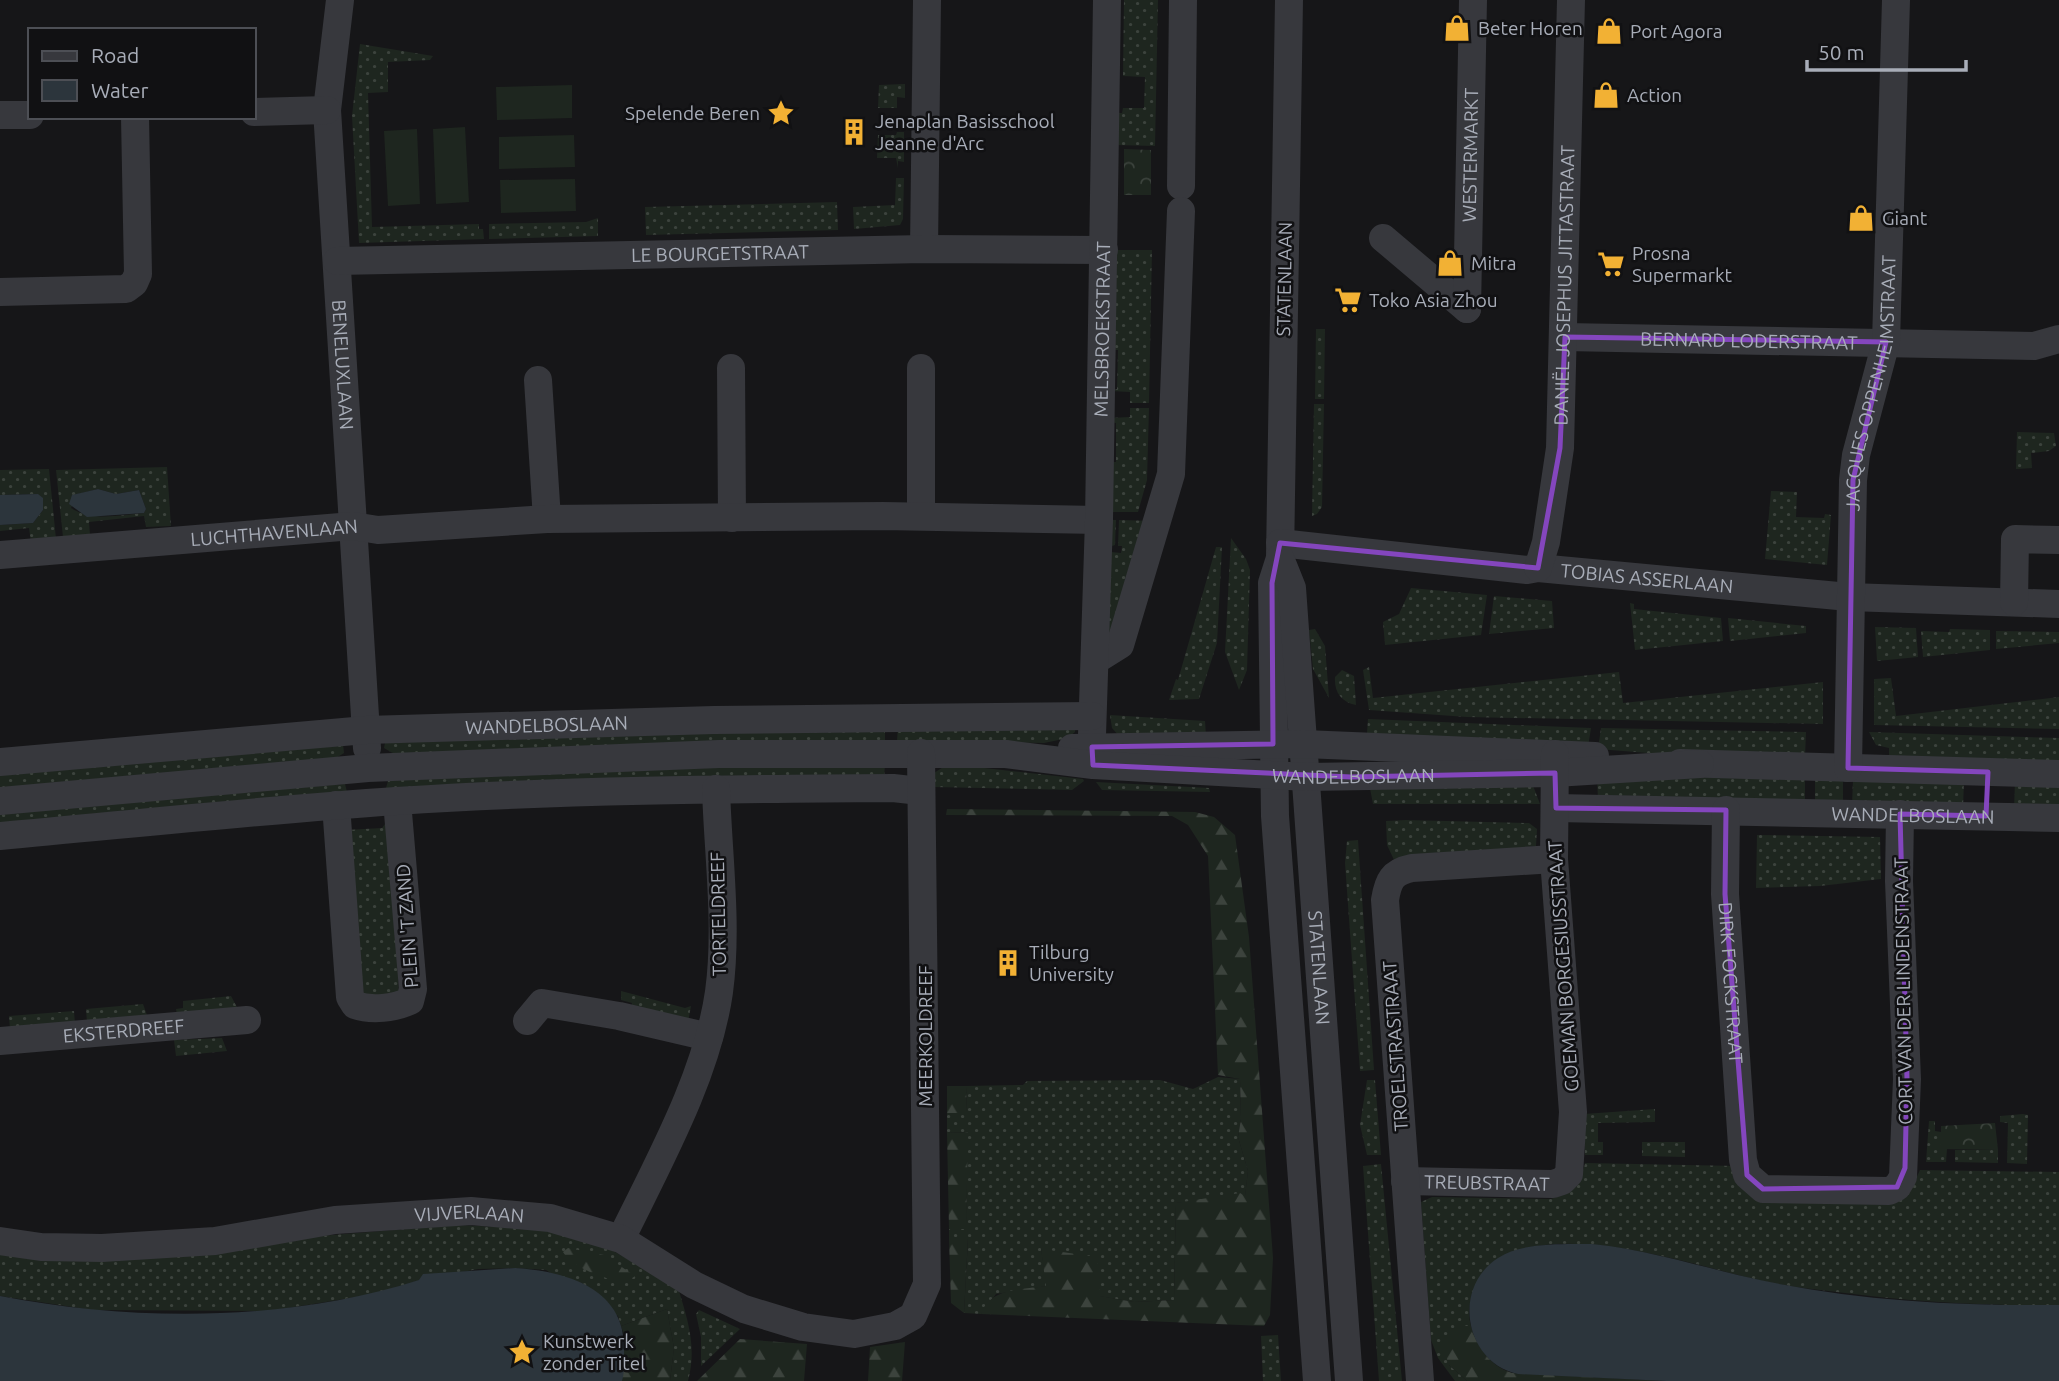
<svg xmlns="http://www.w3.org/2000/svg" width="2059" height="1381" viewBox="0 0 2059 1381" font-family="Ubuntu,sans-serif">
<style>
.grass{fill:url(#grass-dots);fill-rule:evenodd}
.forest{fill:url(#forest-firs)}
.park{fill:url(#park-crowns)}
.pitch{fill:#1e261f}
.water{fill:#2c353c}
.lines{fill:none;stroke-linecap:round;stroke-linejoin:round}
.minor{stroke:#37383d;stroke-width:28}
.marked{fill:none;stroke:#8446be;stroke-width:5;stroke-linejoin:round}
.labels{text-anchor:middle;stroke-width:5;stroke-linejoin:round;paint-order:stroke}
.poi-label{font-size:19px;fill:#a8adb8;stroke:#111113;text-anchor:start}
.street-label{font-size:19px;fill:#a8adb8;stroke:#111113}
</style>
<defs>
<pattern id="grass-dots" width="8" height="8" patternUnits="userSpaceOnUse" patternTransform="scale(1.75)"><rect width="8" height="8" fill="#1e261f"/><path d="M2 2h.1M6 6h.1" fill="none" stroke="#3c433d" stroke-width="1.8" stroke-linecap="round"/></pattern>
<pattern id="forest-firs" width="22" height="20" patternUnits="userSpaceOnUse" patternTransform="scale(1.75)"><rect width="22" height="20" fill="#1e261f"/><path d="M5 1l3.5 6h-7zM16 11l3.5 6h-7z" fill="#3c433d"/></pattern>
<pattern id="park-crowns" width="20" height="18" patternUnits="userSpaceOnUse" patternTransform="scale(1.75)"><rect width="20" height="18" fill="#1e261f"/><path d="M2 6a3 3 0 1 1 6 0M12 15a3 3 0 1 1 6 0" fill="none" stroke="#3c433d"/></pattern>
</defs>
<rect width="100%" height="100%" fill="#161618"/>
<path class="grass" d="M 1124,0 L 1158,0 L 1155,146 L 1115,145 L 1116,113 L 1122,113 L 1123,108 L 1144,108 L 1145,77 L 1123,76 Z
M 360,44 L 433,56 L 430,60 L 388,62 L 388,92 L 368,93 L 372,227 L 479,224 L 479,229 L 483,229 L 484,239 L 359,243 L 352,116 Z
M 905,84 L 905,98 L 897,97 L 897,108 L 878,108 L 879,85 Z
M 897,132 L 904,132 L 904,162 L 898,161 L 898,168 L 896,158 L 877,158 L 878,135 L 896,135 Z
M 896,178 L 904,178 L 903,219 L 900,225 L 854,229 L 853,207 L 895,205 Z
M 837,202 L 838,230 L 646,235 L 645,207 Z
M 598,218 L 598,236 L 489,239 L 489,224 L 586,222 Z
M 1113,250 L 1152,250 L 1149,403 L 1130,403 L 1130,392 L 1111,391 L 1117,389 L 1118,350 L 1111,350 Z
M 1316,329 L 1325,329 L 1324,399 L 1315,399 Z
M 1314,404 L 1324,404 L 1322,507 L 1317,514 L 1312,516 Z
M 1130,408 L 1149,408 L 1147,480 L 1138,512 L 1108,512 L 1109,462 L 1116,462 L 1116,423 L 1110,422 L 1110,418 L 1130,417 Z
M 2017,432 L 2054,433 L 2056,446 L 2049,451 L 2031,453 L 2032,468 L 2016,469 Z
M 167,467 L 171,526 L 146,527 L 144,516 L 89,522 L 90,535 L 63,537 L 56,470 ZM 98,489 L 116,494 L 139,490 L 146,509 L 144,513 C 119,515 92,522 71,508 L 78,494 Z
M 49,469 L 56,539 L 31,542 L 29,528 L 0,531 L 0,525 L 33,523 L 43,510 L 38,494 L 0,495 L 0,470 Z
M 1771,491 L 1797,492 L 1796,517 L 1824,518 L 1825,514 L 1831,515 L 1827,565 L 1765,559 Z
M 1108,520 L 1116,520 L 1115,545 L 1112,546 L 1111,552 L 1121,553 L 1122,546 L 1118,546 L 1119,520 L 1156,521 L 1111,634 L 1106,627 Z
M 1231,538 L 1246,559 L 1250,570 L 1247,670 L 1239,690 L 1225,652 Z
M 1216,547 L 1222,547 L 1217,643 L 1199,699 L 1169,700 L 1176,679 L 1178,680 Z
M 1411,588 L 1487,595 L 1481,635 L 1385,645 L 1383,622 L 1399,614 Z
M 1494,596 L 1552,601 L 1554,628 L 1489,634 Z
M 1630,603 L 1634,604 L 1634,609 L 1721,618 L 1723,641 L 1635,650 Z
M 1728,618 L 1806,626 L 1806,633 L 1730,641 Z
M 1875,627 L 1916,628 L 1918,657 L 1877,661 Z
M 1315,629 L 1325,646 L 1329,698 L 1313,669 L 1309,630 Z
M 1950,629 L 1990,630 L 1990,650 L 1923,657 L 1921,631 L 1949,632 Z
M 1996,631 L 2059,632 L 2059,643 L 1996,649 Z
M 1369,667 L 1373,698 L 1619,672 L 1623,703 L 1823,682 L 1823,724 L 1467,717 L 1369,710 L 1363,670 Z
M 1342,670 L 1354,676 L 1356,705 C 1341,702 1334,692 1335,677 Z
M 1891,678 L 1896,716 L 2059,697 L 2059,729 L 1874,725 L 1874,679 Z
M 1110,715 L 1205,721 L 1206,736 L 1119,736 L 1112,728 Z
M 1368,719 L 1591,728 L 1588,747 L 1367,733 Z
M 885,726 L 885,741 L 396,755 L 384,748 L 385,743 Z
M 898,727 L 1075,730 L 1075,732 L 1068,738 L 1044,743 L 897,741 Z
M 1601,728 L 1806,732 L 1805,757 L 1648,753 L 1598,749 Z
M 1869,732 L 2059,738 L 2059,762 L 1889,759 L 1889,748 L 1876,745 Z
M 343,744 L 344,753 L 336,758 L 0,788 L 0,773 Z
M 885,764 L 884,779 L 386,788 L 388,781 L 487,773 Z
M 948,764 L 1083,779 L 1084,781 L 1072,790 L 933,787 L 934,773 Z
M 1597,776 L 1805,777 L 1805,804 L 1598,800 Z
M 1815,777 L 1843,780 L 1843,805 L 1815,805 Z
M 1853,780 L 1964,781 L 1963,808 L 1852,805 Z
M 1096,782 L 1209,788 L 1210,792 L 1102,790 Z
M 2015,782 L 2059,782 L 2059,810 L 2014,809 Z
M 1369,783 L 1532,783 L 1540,804 L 1373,804 Z
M 345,784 L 347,792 L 0,826 L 0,811 Z
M 1406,820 L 1529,823 L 1537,829 L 1536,846 L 1395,862 L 1387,845 L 1386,821 Z
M 385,824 L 391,824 L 399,994 L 364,998 L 346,830 L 382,828 Z
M 1757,835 L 1880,837 L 1881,879 L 1820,886 L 1756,888 Z
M 1358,840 L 1374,1070 L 1360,1071 L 1345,863 L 1347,841 Z
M 621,991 L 685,1008 L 691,1006 L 688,1022 L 631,1008 L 632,1003 L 621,1000 Z
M 231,996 L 238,1009 L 177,1015 L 176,1009 L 183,1008 L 183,1001 Z
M 143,1004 L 148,1018 L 87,1023 L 86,1009 Z
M 74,1011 L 75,1024 L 10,1030 L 9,1016 Z
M 222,1038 L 227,1051 L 176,1056 L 174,1040 Z
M 1218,1077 L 1240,1079 L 1241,1119 L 1238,1137 L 1248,1171 L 1245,1197 L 1176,1203 L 1174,1300 L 1134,1302 L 1099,1296 L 1041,1249 L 1047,1286 L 996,1294 L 981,1314 L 964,1313 L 968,1239 L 949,1239 L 949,1229 L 966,1228 L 967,1132 L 947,1133 L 947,1113 L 967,1113 L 966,1086 L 1023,1085 L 1027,1081 L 1160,1080 L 1193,1089 Z
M 1367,1080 L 1375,1080 L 1381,1155 L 1367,1155 L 1360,1125 Z
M 1655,1109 L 1655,1122 L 1598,1123 L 1598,1142 L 1603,1142 L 1603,1155 L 1585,1155 L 1584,1114 Z
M 2023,1114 L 2028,1115 L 2027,1164 L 2007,1163 L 2008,1123 L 2000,1122 L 2000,1116 Z
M 1929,1121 L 1935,1121 L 1935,1131 L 1941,1132 L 1941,1149 L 1947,1149 L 1946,1162 L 1926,1162 Z
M 1642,1142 L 1685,1142 L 1685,1157 L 1642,1156 Z
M 1955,1150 L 1998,1150 L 1998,1163 L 1955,1162 Z
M 1585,1163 L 1737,1166 L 1741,1178 L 1912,1187 L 1920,1170 L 2059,1172 L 2059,1305 C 1985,1306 1911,1302 1837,1292 C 1811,1289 1784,1286 1758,1280 C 1693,1265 1521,1206 1478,1281 C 1470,1294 1467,1313 1471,1326 L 1463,1326 L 1449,1365 L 1467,1381 L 1455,1381 L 1438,1358 L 1431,1340 L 1421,1202 L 1432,1197 L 1551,1199 C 1566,1195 1583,1178 1585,1163 Z
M 1381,1164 L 1402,1381 L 1379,1381 L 1363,1166 Z
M 457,1225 L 541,1229 L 596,1241 L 678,1288 C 688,1320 697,1348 688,1381 L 670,1381 L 674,1348 L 667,1309 L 621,1326 L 618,1316 L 546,1270 L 515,1268 L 478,1269 L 420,1280 L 376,1294 L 269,1311 L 92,1310 L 0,1296 L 0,1252 L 320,1236 Z
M 699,1310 L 740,1329 L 701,1366 L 701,1337 L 696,1314 Z
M 1278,1335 L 1281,1381 L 1263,1381 L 1261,1336 Z"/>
<path class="forest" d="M 947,809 L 1195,812 L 1214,817 L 1235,835 L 1249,937 L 1273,1258 L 1270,1315 L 1264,1326 L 981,1314 C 990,1287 1023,1290 1046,1286 L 1041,1249 L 1097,1257 L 1100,1296 L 1134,1302 L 1174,1300 L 1176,1203 L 1240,1193 L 1245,1196 L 1248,1171 L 1238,1137 L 1241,1119 L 1240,1079 L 1218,1075 L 1208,856 L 1188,825 L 1172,816 L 946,815 Z
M 947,1086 L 966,1086 L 967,1113 L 947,1113 Z
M 968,1132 L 966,1229 L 949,1229 L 947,1133 Z
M 968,1238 L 964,1313 L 951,1303 L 949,1239 Z
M 568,1248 L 604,1255 L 635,1276 L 624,1284 C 605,1277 574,1270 563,1252 Z
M 667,1309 L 674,1348 L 670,1381 L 622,1381 L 624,1335 L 621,1326 Z
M 1463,1326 L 1471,1326 C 1477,1347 1490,1366 1512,1373 L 1666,1381 L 1467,1381 L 1449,1365 L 1441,1344 Z
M 740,1339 L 807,1344 L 804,1381 L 697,1381 Z
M 905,1342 L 902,1381 L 868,1381 L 870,1347 Z"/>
<path class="park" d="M 1124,149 L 1151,150 L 1151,195 L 1124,195 Z
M 1995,1123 L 1998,1150 L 1941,1149 L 1941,1126 Z"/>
<path class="pitch" d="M 572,85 L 572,118 L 497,120 L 496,87 Z
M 465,127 L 469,202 L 436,204 L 433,129 Z
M 417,129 L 420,204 L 388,206 L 384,131 Z
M 574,135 L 575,167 L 499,169 L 499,137 Z
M 575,179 L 576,211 L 501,213 L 500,180 Z"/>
<path class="water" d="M 98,489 L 116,494 L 139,490 L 146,509 L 144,513 L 87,517 L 69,504 L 72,495 Z
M 38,494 L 43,498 L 43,510 L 33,523 L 0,525 L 0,495 Z
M 1592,1244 C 1650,1250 1704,1268 1760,1280 C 1858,1301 1960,1306 2059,1305 L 2059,1381 L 1666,1381 L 1518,1374 C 1465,1363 1451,1288 1498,1258 C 1522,1242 1564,1244 1592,1244 Z
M 515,1268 C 565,1271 625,1288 624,1348 C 624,1359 625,1371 622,1381 L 0,1381 L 0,1296 C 135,1322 288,1322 419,1280 L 423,1274 Z"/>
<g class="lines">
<g class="minor">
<path id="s1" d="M 340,0 L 327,110 L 367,748"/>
<path d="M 1289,0 L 1280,558 L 1272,583 L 1275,816 L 1317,1381"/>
<path d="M 254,112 L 327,110"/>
<path d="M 0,115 L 30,115"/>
<path d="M 1181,186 L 1183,0"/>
<path d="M 1383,238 L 1467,309"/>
<path d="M 924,249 L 927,0"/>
<path id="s2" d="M 337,261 L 924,249 L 1104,250"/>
<path d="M 0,292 L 126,289 L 134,283 L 138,274 L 135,117"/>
<path id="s3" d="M 1467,309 L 1473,0"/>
<path id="s4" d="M 1565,337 L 2034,346 L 2059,339"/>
<path d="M 731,368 L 732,518"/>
<path d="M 538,380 L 547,519"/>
<path d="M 921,516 L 921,368"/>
<path id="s5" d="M 1280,543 L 1527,570 L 1538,568 L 1849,597 L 2059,604"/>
<path id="s6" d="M 0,555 L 353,526 L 378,530 L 547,519 L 883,516 L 1099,520"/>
<path id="s7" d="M 1280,558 L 1292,588 L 1349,1381"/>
<path id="s8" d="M 1538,568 L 1546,542 L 1560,448 L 1571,0"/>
<path d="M 2014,602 L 2015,539 L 2059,540"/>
<path d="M 1096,660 L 1120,645 L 1171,474 L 1181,211"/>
<path id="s9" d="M 1092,735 L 1099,520 L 1107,0"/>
<path d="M 1072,748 L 1304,744 L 1595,756"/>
<path id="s10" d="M 0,762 L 366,730 L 714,720 L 1092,716"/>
<path d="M 1680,763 L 2059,774"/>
<path id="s11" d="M 1848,768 L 1853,480 L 1856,455 L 1886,342 L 1896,0"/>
<path id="s12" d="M 0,801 L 368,768 L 719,754 L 1006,754 L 1093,765 L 1307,777 L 1555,773 L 1700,764"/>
<path d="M 336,805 L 350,997 L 355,1005 C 372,1011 394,1008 410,1001 L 413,989 L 397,801"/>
<path id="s13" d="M 1556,808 L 2059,818"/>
<path id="s14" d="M 1726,810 L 1725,894 L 1743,1160 L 1747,1175 L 1763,1189 L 1889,1191 L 1897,1187 L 1903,1177 L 1907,1079 L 1899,881 L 1900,814"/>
<path d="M 0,836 C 132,824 264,810 396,801 C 561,790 727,789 893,788 L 920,791"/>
<path d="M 527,1021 L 542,1003 L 619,1016 L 709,1037"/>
<path id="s15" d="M 0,1041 L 247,1020"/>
<path id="s16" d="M 1405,1181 L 1553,1184 L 1562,1181 L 1569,1174 L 1573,1112 L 1554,859 L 1555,754"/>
<path d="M 621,1239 C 658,1163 707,1076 719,992 C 728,926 718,855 716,789"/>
<path id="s17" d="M 0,1241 L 41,1247 L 102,1248 L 215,1241 L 335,1220 L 471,1211 L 550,1218 L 621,1239 L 694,1285 L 744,1309 L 803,1327 L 854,1334 L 895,1326 L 913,1316 L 927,1284 L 921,753"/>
<path d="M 1420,1381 L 1385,900 C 1388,881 1392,872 1412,868 L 1554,859"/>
</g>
</g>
<path class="marked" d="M 1565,337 L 1886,342 L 1853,480 L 1848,768 L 1988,772 L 1986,816 L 1900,814 L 1907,1079 L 1905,1168 L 1897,1187 L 1763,1189 L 1747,1175 L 1725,894 L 1726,810 L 1556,808 L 1555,773 L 1351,777 L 1093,765 L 1092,747 L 1273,744 L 1272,583 L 1280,543 L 1538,568 L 1560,448 Z"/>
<defs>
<symbol id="shop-bare" viewBox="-9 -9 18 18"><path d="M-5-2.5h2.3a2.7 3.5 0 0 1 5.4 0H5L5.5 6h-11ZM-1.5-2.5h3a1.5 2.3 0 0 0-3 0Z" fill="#f2b134" stroke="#111113" stroke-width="2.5" paint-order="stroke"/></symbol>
<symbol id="sight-bare" viewBox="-9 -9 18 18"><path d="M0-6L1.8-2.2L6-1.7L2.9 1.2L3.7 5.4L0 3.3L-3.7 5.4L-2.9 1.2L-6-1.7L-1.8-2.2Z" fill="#f2b134" stroke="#111113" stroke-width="2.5" paint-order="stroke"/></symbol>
<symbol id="building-bare" viewBox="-9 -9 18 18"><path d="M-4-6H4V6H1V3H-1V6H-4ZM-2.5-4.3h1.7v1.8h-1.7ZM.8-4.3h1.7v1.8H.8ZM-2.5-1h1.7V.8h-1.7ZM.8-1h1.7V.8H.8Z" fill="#f2b134" stroke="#111113" stroke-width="2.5" paint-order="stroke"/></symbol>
<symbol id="supermarket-bare" viewBox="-9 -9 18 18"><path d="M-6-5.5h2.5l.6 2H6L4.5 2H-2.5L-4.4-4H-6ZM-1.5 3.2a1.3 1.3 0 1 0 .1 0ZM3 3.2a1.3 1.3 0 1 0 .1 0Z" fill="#f2b134" stroke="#111113" stroke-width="2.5" paint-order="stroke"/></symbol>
</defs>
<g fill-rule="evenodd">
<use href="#shop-bare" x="1438" y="9" width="38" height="38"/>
<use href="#shop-bare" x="1590" y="12" width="38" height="38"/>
<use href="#shop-bare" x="1587" y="76" width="38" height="38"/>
<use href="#sight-bare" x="762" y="94" width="38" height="38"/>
<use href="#building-bare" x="835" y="113" width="38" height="38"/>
<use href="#shop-bare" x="1842" y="199" width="38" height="38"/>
<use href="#shop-bare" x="1431" y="244" width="38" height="38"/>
<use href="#supermarket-bare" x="1592" y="245" width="38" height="38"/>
<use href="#supermarket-bare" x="1329" y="281" width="38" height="38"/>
<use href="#building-bare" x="989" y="944" width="38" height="38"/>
<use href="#sight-bare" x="503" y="1333" width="38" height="38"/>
</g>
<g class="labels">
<g class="poi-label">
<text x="1478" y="35">Beter Horen</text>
<text x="1630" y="38">Port Agora</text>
<text x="1627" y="102">Action</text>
<text x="760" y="120" text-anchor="end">Spelende Beren</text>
<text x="875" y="128">Jenaplan Basisschool<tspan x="875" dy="22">Jeanne d'Arc</tspan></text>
<text x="1882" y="225">Giant</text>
<text x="1632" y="260">Prosna<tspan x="1632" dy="22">Supermarkt</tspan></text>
<text x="1471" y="270">Mitra</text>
<text x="1369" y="307">Toko Asia Zhou</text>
<text x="1029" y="959">Tilburg<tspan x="1029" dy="22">University</tspan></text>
<text x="543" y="1348">Kunstwerk<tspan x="543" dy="22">zonder Titel</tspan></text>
</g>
<g class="street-label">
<text dy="7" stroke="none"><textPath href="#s3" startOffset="154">WESTERMARKT</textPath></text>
<text dy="7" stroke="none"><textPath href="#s2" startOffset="383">LE BOURGETSTRAAT</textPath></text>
<text transform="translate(1284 279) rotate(-89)" y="7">STATENLAAN</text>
<text dy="7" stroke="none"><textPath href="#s8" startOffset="285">DANIËL JOSEPHUS JITTASTRAAT</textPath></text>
<text dy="7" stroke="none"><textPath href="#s9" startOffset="406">MELSBROEKSTRAAT</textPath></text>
<text dy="7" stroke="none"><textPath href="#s4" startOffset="184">BERNARD LODERSTRAAT</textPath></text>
<text dy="7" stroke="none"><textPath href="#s1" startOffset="366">BENELUXLAAN</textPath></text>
<text dy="7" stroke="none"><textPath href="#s11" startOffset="387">JACQUES OPPENHEIMSTRAAT</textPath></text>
<text dy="7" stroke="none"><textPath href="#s6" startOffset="275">LUCHTHAVENLAAN</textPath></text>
<text dy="7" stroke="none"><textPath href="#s5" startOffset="369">TOBIAS ASSERLAAN</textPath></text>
<text dy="7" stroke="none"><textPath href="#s10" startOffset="548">WANDELBOSLAAN</textPath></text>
<text dy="7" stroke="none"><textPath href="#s12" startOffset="1356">WANDELBOSLAAN</textPath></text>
<text dy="7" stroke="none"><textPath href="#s13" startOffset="357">WANDELBOSLAAN</textPath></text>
<text transform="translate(718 914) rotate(-91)" y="7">TORTELDREEF</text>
<text transform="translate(407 926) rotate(-94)" y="7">PLEIN 'T ZAND</text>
<text transform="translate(1563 966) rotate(-94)" y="7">GOEMAN BORGESIUSSTRAAT</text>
<text dy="7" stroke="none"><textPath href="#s7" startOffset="413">STATENLAAN</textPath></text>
<text dy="7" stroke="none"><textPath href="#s14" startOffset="173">DIRK FOCKSTRAAT</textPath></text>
<text transform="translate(1903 991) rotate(-91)" y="7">CORT VAN DER LINDENSTRAAT</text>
<text dy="7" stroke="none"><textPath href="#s15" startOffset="124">EKSTERDREEF</textPath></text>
<text transform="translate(925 1036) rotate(-90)" y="7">MEERKOLDREEF</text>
<text transform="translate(1395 1046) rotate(-94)" y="7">TROELSTRASTRAAT</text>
<text dy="7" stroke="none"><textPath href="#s16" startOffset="82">TREUBSTRAAT</textPath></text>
<text dy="7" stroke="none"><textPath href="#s17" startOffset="472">VIJVERLAAN</textPath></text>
</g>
</g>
<rect x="28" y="28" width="228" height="91" fill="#111113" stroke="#4d4f55" stroke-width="2"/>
<rect x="42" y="51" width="35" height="10" fill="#37383d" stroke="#4d4f55" stroke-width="2"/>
<text x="91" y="63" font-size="21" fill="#a8adb8">Road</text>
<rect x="42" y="80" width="35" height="21" fill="#2c353c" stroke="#4d4f55" stroke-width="2"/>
<text x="91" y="98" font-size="21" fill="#a8adb8">Water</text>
<path d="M1807 60v10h159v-10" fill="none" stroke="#a8adb8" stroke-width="3.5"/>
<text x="1818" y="60" font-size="21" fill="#a8adb8" stroke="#111113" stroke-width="5" paint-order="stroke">50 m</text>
</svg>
